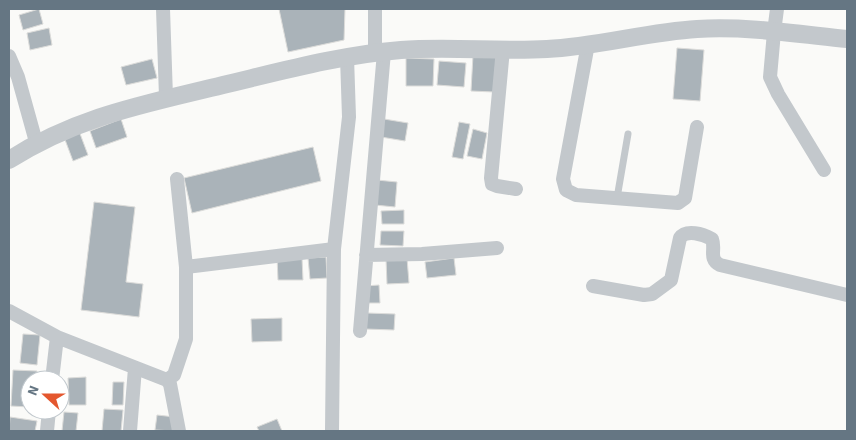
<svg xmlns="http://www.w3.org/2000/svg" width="856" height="440" viewBox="0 0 856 440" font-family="'Source Sans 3',sans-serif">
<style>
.building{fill:#aab3b9;stroke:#dcdcda}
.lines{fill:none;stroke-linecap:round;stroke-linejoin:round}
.service{stroke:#c3c8cc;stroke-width:7}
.minor{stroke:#c3c8cc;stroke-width:14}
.tertiary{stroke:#c3c8cc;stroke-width:18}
</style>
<rect width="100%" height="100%" fill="#fafaf8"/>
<path class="building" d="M 39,9 L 43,24 L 23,30 L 19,15 Z
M 279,9 L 345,9 L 344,40 L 288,52 Z
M 49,28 L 52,45 L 30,50 L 27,33 Z
M 677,48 L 704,50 L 700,101 L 673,99 Z
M 473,55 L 496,57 L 494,92 L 471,91 Z
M 406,58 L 434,59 L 433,86 L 406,86 Z
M 152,59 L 157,78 L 126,85 L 121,67 Z
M 439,61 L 466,63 L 464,87 L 437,85 Z
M 121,119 L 127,137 L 96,148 L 90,131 Z
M 384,119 L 408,123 L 405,141 L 381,137 Z
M 459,122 L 470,124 L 463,159 L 452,157 Z
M 473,129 L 487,133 L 482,159 L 467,156 Z
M 79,131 L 88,155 L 73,161 L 64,137 Z
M 313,147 L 321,181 L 192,213 L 184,178 Z
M 377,180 L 397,182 L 395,207 L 375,205 Z
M 94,202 L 135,207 L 126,282 L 143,284 L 139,317 L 81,310 Z
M 404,210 L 404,224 L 382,224 L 381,211 Z
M 381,231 L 404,231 L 403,246 L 380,245 Z
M 277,257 L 302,258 L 303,280 L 278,280 Z
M 326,257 L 327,278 L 310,279 L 308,258 Z
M 407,258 L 409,283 L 387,284 L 386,259 Z
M 454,258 L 456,275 L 427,278 L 425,262 Z
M 379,285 L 380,303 L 366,303 L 365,286 Z
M 367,313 L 395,314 L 394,330 L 366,329 Z
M 282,318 L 282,341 L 252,342 L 251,319 Z
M 23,334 L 40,335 L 37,365 L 20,363 Z
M 13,370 L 37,371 L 37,380 L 30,380 L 30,407 L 11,406 Z
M 86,377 L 86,405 L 69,405 L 68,378 Z
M 113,382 L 124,382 L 123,405 L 112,405 Z
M 104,409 L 123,410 L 121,431 L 102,431 Z
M 64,412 L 78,413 L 76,431 L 62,431 Z
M 157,415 L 175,417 L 174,431 L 155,430 Z
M 10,417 L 37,421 L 35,431 L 9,431 Z
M 277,419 L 282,431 L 259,431 L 257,427 Z"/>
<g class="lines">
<path class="service" d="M 617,198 L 628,134"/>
<path class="minor" d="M 163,9 L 166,97
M 375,9 L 375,53
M 777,9 L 774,32 L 770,77 L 778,94 L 824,170
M 588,44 L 563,179 L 566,190 L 576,195 L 678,203 L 685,198 L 697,127
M 503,49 L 491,178 L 492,184 L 497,186 L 516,189
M 9,56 L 18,77 L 36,142
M 366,255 L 422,254 L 497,248
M 186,267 L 334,249
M 593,286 L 644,295 L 652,294 L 671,280 L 680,238 C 686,229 703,234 712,239 C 716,249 708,259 720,265 L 847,295
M 9,311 L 57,337 L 167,380 L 170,384 L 179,431
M 360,331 L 384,52
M 52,380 L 57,337
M 167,380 L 174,375 L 186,339 L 186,267 L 177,179
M 47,431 L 49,410
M 130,431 L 135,368
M 332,431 L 334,249 L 349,117 L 347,57"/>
<path class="tertiary" d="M 9,160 C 78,116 146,104 223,85 C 282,71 340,55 401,50 C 449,46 499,52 547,49 C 596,47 647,32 697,29 C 747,26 798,34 847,39"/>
</g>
<rect width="856" height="440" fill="none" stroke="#657683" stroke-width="20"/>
<g transform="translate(45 395) rotate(291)"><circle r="24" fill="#ffffff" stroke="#c1c8cd"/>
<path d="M0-4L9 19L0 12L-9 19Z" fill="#e4572e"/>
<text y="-8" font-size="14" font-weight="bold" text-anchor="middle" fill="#657683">N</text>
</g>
</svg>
